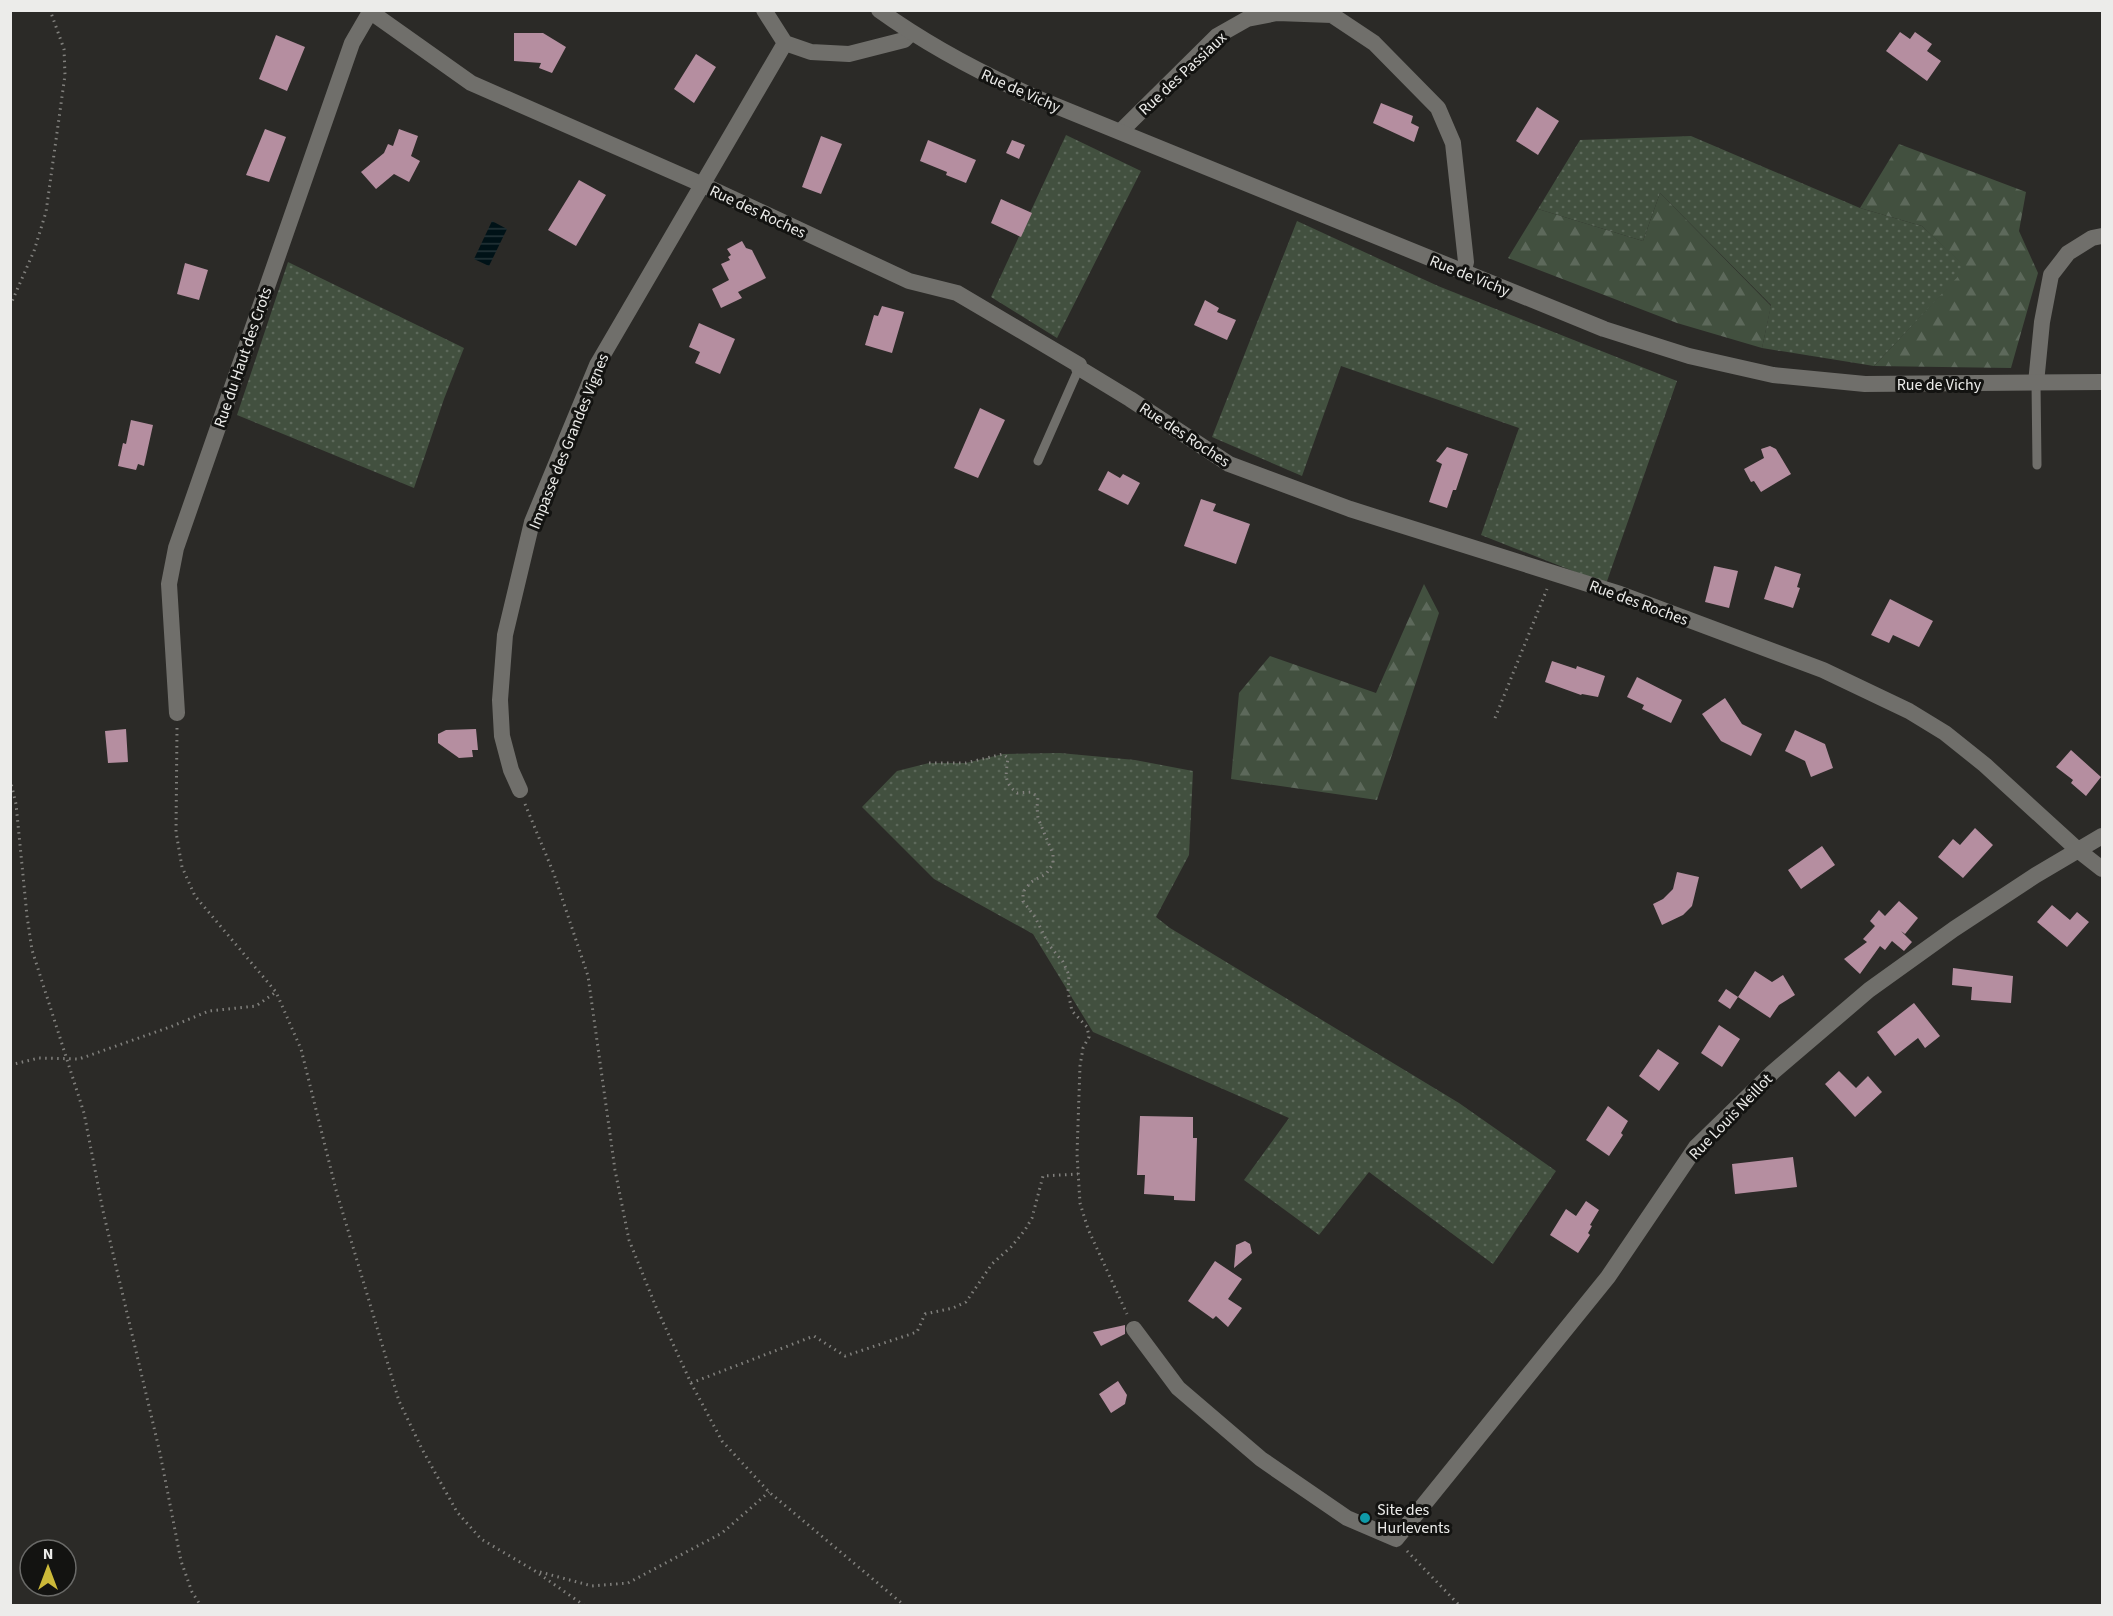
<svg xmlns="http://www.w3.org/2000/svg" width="2113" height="1616" viewBox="0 0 2113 1616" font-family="'Source Sans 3',sans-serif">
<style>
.grass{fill:url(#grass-dots)}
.forest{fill:url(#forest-firs)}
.water{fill:url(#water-rules)}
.building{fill:#b58ea0}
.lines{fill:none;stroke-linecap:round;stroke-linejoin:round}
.path{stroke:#81807d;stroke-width:3;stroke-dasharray:1.5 4.5;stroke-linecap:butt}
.service{stroke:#706f6b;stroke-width:9}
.minor{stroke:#706f6b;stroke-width:16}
.tertiary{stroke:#706f6b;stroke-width:16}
.culture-dot{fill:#0f9aa8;stroke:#131311;stroke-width:2}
.labels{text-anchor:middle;stroke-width:6;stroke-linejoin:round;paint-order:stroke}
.street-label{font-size:16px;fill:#ececea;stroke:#131311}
.poi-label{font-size:16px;fill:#ececea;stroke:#131311;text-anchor:start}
</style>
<defs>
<pattern id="grass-dots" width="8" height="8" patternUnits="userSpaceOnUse" patternTransform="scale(1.5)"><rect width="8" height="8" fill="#42503f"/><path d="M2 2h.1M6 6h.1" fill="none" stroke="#5d695b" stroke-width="1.8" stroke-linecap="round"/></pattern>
<pattern id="forest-firs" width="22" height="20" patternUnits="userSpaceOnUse" patternTransform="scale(1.5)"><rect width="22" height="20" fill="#42503f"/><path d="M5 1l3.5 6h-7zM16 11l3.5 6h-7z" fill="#5d695b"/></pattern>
<pattern id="water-rules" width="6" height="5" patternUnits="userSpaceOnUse" patternTransform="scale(1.5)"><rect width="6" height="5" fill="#001217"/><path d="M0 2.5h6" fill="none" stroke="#253539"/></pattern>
</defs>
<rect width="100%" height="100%" fill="#2b2a27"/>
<path class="grass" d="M 1066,135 L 1141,171 L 1057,338 L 991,297 Z
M 1691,136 L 1860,208 L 1922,226 L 1967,268 L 1874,366 L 1762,348 L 1771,305 L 1660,193 L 1643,241 L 1538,209 L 1580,140 Z
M 1297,221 L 1438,286 L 1677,381 L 1606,584 L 1481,535 L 1519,428 L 1341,366 L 1302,476 L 1212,437 Z
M 288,262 L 464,348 L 444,399 L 414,488 L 237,415 Z
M 1060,753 L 1135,760 L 1193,771 L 1189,855 L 1156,917 L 1170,928 L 1459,1103 L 1556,1171 L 1493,1264 L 1369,1172 L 1319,1235 L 1244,1180 L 1289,1118 L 1093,1032 L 1033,934 L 934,879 L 862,807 L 897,771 L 929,763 L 966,763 L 1003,754 Z"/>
<path class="forest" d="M 1899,144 L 2026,192 L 2019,231 L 2038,273 L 2011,368 L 1874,366 L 1966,268 L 1922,226 L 1860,208 Z
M 1660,193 L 1771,306 L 1762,348 L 1677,323 L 1508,258 L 1538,209 L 1643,241 Z
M 1424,584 L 1439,613 L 1377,800 L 1231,779 L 1239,693 L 1270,656 L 1376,693 Z"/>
<path class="water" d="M 492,221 L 507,229 L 489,266 L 474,259 Z"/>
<path class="building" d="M 1900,32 L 1910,39 L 1915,32 L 1932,44 L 1927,51 L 1941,61 L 1927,81 L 1886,51 Z
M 514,33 L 543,33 L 566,47 L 552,73 L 539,68 L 541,63 L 514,61 Z
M 276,35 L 305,47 L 287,91 L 259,79 Z
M 696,54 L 716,67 L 694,103 L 674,89 Z
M 1381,103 L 1413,116 L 1411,123 L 1419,127 L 1414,142 L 1373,123 Z
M 1537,107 L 1559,121 L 1538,155 L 1516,141 Z
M 265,129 L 286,137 L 269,182 L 246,175 Z
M 399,129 L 418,136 L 411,156 L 420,161 L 409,182 L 394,174 L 376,189 L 361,172 L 384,153 L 388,144 L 393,146 Z
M 821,136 L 842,144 L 821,194 L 802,187 Z
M 928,140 L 976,160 L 966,183 L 946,175 L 947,172 L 920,161 Z
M 1012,140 L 1025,145 L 1019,159 L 1006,153 Z
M 579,180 L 606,195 L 576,246 L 548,230 Z
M 1001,199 L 1032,213 L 1021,237 L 991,223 Z
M 742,241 L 746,248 L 752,250 L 766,278 L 738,292 L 742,298 L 721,308 L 712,289 L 729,280 L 721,264 L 730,260 L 728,257 L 731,255 L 727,249 Z
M 185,263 L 208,270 L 199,300 L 177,294 Z
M 1205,300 L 1219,308 L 1217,312 L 1236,320 L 1227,340 L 1194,325 Z
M 882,306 L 904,312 L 892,353 L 865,345 L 874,315 L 878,316 Z
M 699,323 L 735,339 L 720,374 L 695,363 L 700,352 L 689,347 Z
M 980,408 L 1005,420 L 978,478 L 954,468 Z
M 131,420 L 153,425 L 144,466 L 138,464 L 136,470 L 118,466 L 123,443 L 126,444 Z
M 1770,446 L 1776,449 L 1791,474 L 1761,492 L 1754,481 L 1751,482 L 1744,469 L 1764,458 L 1761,449 Z
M 1447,447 L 1468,454 L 1456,490 L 1453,490 L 1447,508 L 1429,502 L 1442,464 L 1436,461 Z
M 1108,471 L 1120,478 L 1123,474 L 1140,483 L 1128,505 L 1098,490 Z
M 1201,499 L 1216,504 L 1213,511 L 1250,524 L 1236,564 L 1184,546 Z
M 1714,566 L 1738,571 L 1729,608 L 1705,602 Z
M 1775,566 L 1801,574 L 1797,587 L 1800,588 L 1793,608 L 1764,599 Z
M 1890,599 L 1933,621 L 1919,647 L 1893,635 L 1889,643 L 1871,635 Z
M 1552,661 L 1576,669 L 1577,666 L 1605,676 L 1598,697 L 1582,694 L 1581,695 L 1545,682 Z
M 1637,677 L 1682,700 L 1671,723 L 1642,709 L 1644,705 L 1627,697 Z
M 1725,698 L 1742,724 L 1762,734 L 1751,756 L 1721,741 L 1702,714 Z
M 126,729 L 128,762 L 108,763 L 105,731 Z
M 476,729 L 478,750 L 472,750 L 473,757 L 459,758 L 438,743 L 438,734 L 446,730 Z
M 1795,730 L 1825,744 L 1833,768 L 1811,777 L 1805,761 L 1785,751 Z
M 2071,750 L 2101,777 L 2086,796 L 2071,783 L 2073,780 L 2056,767 Z
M 1975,828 L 1993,845 L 1963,878 L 1938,857 L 1953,839 L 1960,845 Z
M 1822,846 L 1835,865 L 1801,889 L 1788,870 Z
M 1677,872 L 1699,877 L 1692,906 L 1683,915 L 1662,925 L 1653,904 L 1663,899 L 1673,889 Z
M 1899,901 L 1918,918 L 1905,934 L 1901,931 L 1912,942 L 1904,951 L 1892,941 L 1885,950 L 1880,946 L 1860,974 L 1844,959 L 1867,942 L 1863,939 L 1875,926 L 1870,921 L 1879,910 L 1885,916 Z
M 2052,905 L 2070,920 L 2077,912 L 2089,922 L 2067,947 L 2037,922 Z
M 1953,968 L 2013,976 L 2011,1003 L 1971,1000 L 1972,987 L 1952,985 Z
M 1755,971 L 1772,982 L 1783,975 L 1795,995 L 1779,1005 L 1770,1018 L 1738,997 Z
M 1726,989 L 1738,997 L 1730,1009 L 1718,1001 Z
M 1914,1003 L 1940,1036 L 1925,1048 L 1918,1038 L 1895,1056 L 1877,1032 Z
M 1719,1025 L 1740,1039 L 1722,1067 L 1701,1053 Z
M 1658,1049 L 1679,1063 L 1659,1091 L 1639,1076 Z
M 1839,1071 L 1856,1088 L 1868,1076 L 1882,1092 L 1855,1117 L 1825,1084 Z
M 1608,1106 L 1628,1121 L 1621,1133 L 1623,1135 L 1609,1156 L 1586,1140 Z
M 1140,1116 L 1193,1117 L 1193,1138 L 1197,1138 L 1195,1201 L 1174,1200 L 1174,1196 L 1144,1194 L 1145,1175 L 1137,1175 Z
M 1793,1157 L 1797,1187 L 1735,1194 L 1732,1164 Z
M 1586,1201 L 1599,1210 L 1590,1225 L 1592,1226 L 1588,1233 L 1590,1235 L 1578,1253 L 1550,1235 L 1566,1209 L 1576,1216 Z
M 1245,1241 L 1250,1244 L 1252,1253 L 1234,1268 L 1236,1245 Z
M 1215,1261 L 1242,1279 L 1228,1299 L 1242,1308 L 1228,1327 L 1216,1316 L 1213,1319 L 1188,1301 Z
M 1125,1325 L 1125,1334 L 1101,1346 L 1093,1332 Z
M 1118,1381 L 1127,1395 L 1125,1404 L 1111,1413 L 1099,1394 Z"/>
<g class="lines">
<path class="path" d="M 10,306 L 34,251 L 46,212 L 65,75 L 64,49 L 50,10
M 1495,718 L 1547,589
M 177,728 L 176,832 L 182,867 L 195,896 L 276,992 L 301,1049 L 336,1190 L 399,1401 L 422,1449 L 457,1512 L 481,1539 L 535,1571 L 585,1606
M 929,763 L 966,763 L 1003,754 L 1008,758 C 1006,774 1003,782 1017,793 L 1031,792 L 1038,797 L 1037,807 L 1038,818 L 1053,854 L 1053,864 L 1046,874 L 1031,882 L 1023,892 L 1023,901 L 1035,917 L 1049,945 L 1063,962 L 1069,975 L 1068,992 L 1072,1011 L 1087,1027 L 1089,1037 L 1083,1048 L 1080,1066 L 1077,1154 L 1080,1203 L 1088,1229 L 1127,1314
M 10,779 L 16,804 L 27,916 L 32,950 L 84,1113 L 103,1211 L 160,1453 L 181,1561 L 192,1592 L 201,1606
M 525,804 L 554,874 L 588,976 L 615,1170 L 629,1240 L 656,1307 L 691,1383 L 722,1441 L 769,1492 L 905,1606
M 10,1065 L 39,1058 L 79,1059 L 170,1027 L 209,1011 L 256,1006 L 276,992
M 691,1383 L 814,1336 L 845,1356 L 917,1332 L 925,1314 L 953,1308 L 966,1302 L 992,1264 L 1011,1247 L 1025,1230 L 1032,1218 L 1043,1176 L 1078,1174
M 1407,1551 L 1460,1606
M 540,1572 L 592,1586 L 628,1583 L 722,1533 L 769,1492"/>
<path class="service" d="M 2036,383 L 2037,465
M 1038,461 L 1079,368"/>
<path class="minor" d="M 368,10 L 471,83 L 701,184 L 909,281 L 957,293 L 1079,365 L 1079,368 L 1130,399 L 1229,464 L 1350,509 L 1620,594 L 1823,670 L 1909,711 L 1945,733 L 1985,765 L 2079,851 L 2102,869
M 764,10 L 785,43 L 811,52 L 849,54 L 904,40 L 911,33
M 1121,131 L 1217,36 L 1247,19 L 1277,13 L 1332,15 L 1374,43 L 1438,108 L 1453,143 L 1466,262 L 1463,273
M 2036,383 L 2042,322 L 2051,275 L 2068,253 L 2092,238 L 2102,236
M 177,713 L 169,584 L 176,548 L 352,43 L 370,12
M 520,790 L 511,770 L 502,736 L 500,700 L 505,635 L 532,522 L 597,365 L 785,43
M 1134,1329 L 1178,1388 L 1261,1459 L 1347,1518 L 1396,1539 L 1608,1277 L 1696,1147 L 1773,1072 L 1869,990 L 1954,929 L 2036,875 L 2102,836"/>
<path class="tertiary" d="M 879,10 C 929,46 982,74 1039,99 L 1604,329 L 1689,356 L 1773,375 L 1865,384 L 2102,382"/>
</g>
<circle class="culture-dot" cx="1365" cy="1518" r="6"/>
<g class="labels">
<g class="street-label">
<text transform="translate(1182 73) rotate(-43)" y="6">Rue des Passiaux</text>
<text transform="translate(1021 90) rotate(24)" y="6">Rue de Vichy</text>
<text transform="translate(758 211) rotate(25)" y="6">Rue des Roches</text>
<text transform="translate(1470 275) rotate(22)" y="6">Rue de Vichy</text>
<text transform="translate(242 357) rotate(-71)" y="6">Rue du Haut des Crots</text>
<text x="1939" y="390">Rue de Vichy</text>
<text transform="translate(1185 434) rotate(33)" y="6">Rue des Roches</text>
<text transform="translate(568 441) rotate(-68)" y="6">Impasse des Grandes Vignes</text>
<text transform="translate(1639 602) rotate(20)" y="6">Rue des Roches</text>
<text transform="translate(1730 1116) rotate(-46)" y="6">Rue Louis Neillot</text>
</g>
<g class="poi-label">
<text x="1377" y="1515">Site des<tspan x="1377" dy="18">Hurlevents</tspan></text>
</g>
</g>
<rect width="2113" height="1616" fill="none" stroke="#ececea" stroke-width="24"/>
<g transform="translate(48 1568)"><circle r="28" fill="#131311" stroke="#6a6a68" stroke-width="1.5"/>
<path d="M0-4.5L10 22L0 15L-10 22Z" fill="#ccb939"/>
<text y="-9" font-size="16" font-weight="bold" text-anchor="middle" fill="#ececea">N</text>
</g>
</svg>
